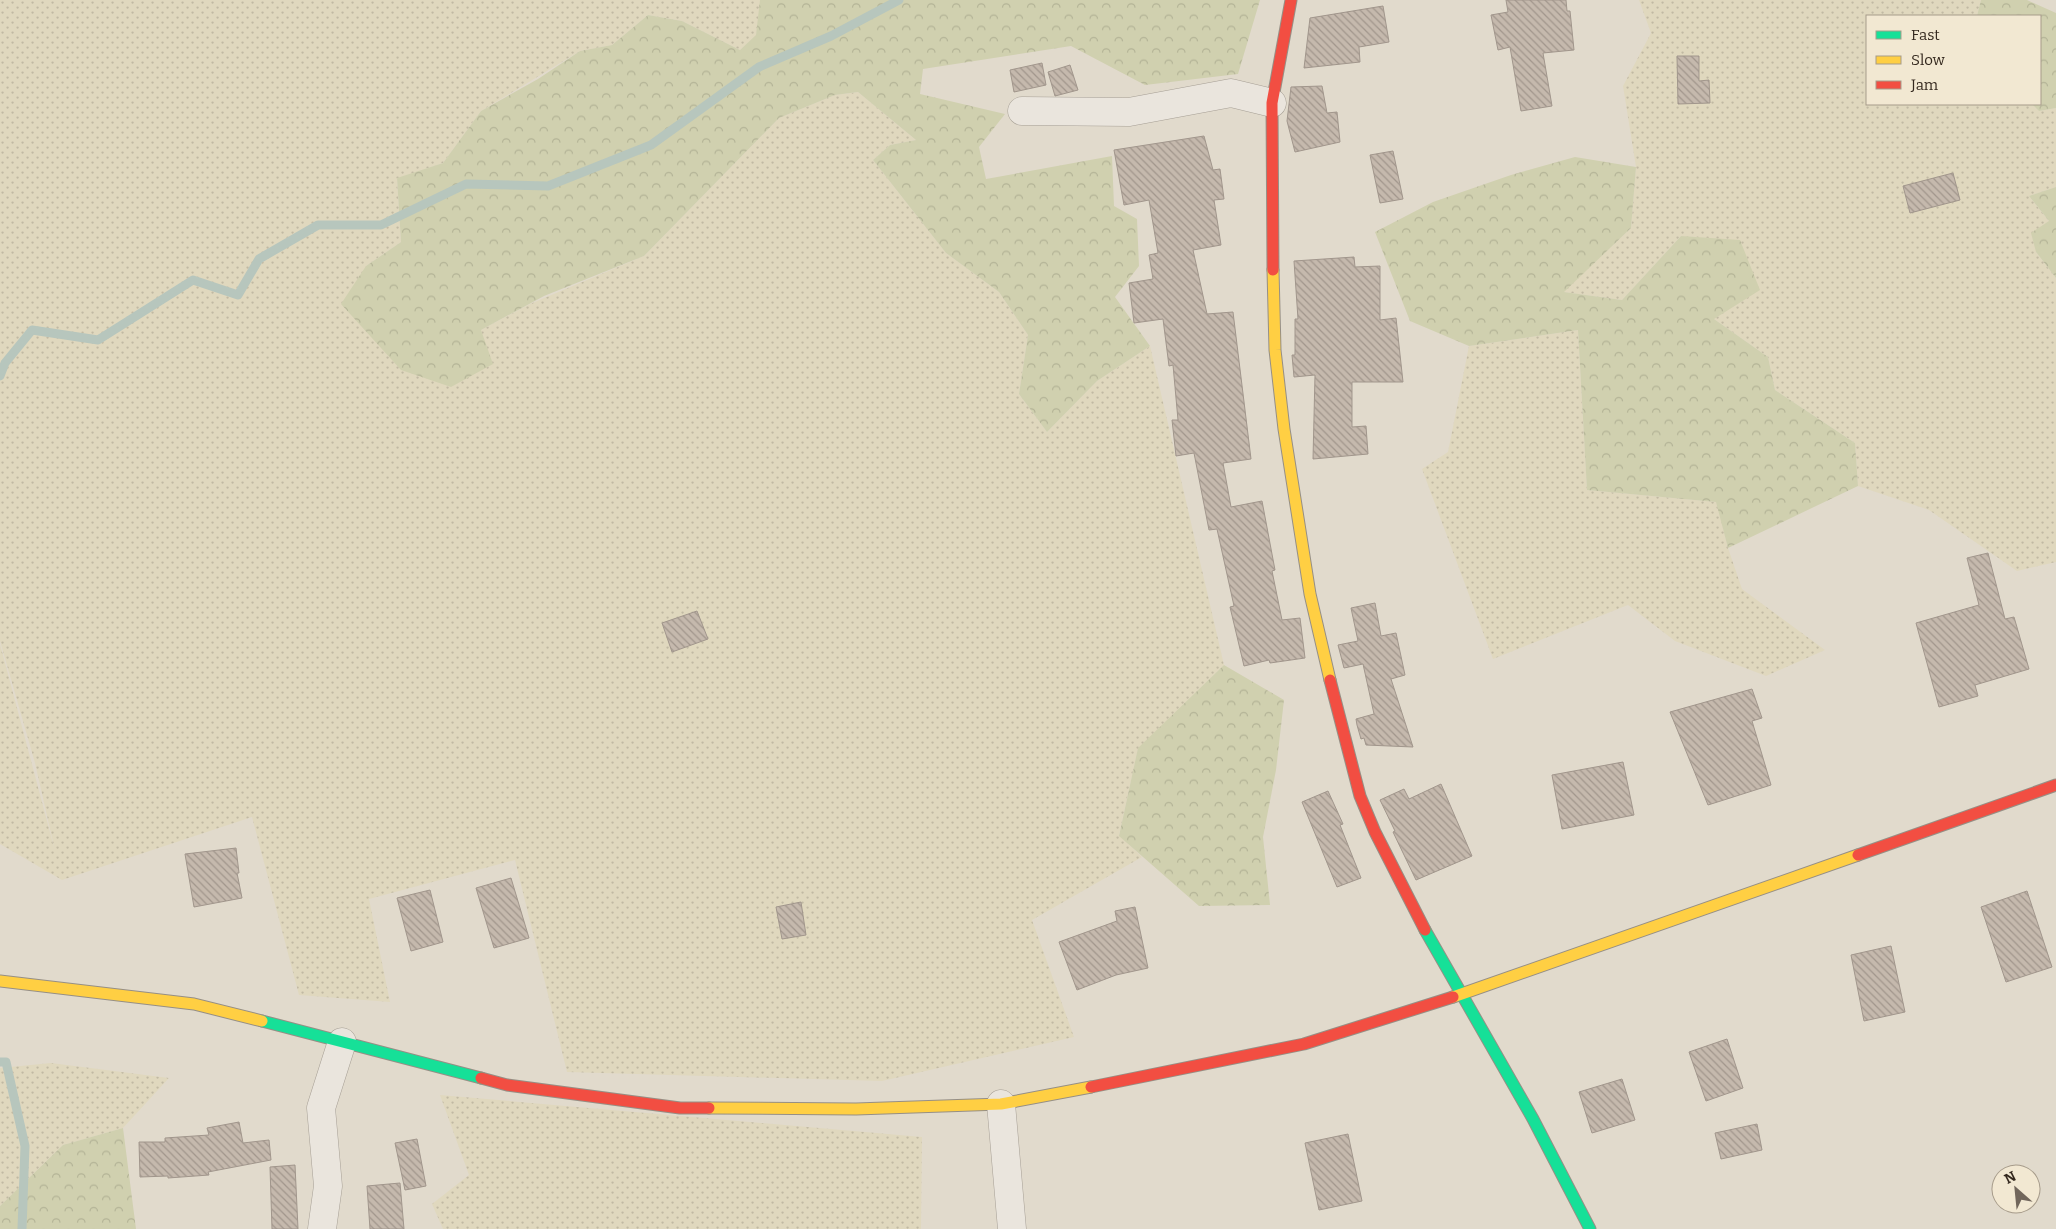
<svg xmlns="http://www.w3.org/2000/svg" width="2056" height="1229" viewBox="0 0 2056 1229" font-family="Bitter,serif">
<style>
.farmland{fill:url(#farmland-dots)}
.forest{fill:url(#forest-crowns)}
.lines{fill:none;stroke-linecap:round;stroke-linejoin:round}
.stream{stroke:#b7c6bd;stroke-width:9}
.building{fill:url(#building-back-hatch);stroke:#a1968c}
.street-casing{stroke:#a69f95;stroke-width:29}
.fast-casing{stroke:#968f85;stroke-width:13}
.slow-casing{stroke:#968f85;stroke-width:13}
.jam-casing{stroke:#968f85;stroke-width:13}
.street{stroke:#eae5dd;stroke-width:28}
.fast{stroke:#16e098;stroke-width:11}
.slow{stroke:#ffcf43;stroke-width:11}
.jam{stroke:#f24e42;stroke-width:11}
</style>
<defs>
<pattern id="farmland-dots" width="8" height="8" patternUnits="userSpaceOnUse" patternTransform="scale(1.25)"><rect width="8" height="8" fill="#e0d8be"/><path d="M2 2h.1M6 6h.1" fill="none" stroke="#c1b9a3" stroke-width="1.8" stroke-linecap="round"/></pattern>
<pattern id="forest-crowns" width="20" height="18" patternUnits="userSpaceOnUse" patternTransform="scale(1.25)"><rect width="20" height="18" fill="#d0d0af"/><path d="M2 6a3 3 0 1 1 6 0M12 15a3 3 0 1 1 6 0" fill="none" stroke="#b3b396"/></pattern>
<pattern id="building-back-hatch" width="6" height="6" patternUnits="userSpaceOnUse" patternTransform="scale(1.25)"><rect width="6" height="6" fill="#c5b9ad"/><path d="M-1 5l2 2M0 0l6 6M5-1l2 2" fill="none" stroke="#a1968c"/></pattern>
</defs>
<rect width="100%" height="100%" fill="#e1dacc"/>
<path class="farmland" d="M 0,0 L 762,0 L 756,36 L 740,50 L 682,21 L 648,15 L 612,45 L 580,51 L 481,111 L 443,163 L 397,179 L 401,242 L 366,266 L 481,330 L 530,304 L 644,256 L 779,118 L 835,95 L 858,92 L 916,140 L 890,145 L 873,160 L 946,253 L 999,292 L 1028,335 L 1019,394 L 1047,432 L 1097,381 L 1150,346 L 1224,665 L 1138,749 L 1119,835 L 1142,857 L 1032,920 L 1074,1037 L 882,1081 L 567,1072 L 515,860 L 369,899 L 390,1002 L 299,995 L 252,817 L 62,880 L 0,844 L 0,644 L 55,851 L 35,763 L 0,641 Z
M 1639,0 L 1981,0 L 1977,16 L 1867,16 L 1867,104 L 2032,104 L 2039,111 L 2056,108 L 2056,187 L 2029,196 L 2049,221 L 2036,252 L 2056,278 L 2056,562 L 2017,571 L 1929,510 L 1858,486 L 1855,443 L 1775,390 L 1768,357 L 1714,319 L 1681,236 L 1622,300 L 1563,292 L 1631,228 L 1636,167 L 1623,86 L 1651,33 Z
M 1578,330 L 1587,490 L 1717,502 L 1728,548 L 1742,589 L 1825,650 L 1766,676 L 1675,641 L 1628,605 L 1493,659 L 1422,469 L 1448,452 L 1469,346 Z
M 51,1063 L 169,1078 L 123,1128 L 63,1145 L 0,1206 L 0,1068 Z
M 440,1095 L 922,1137 L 921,1229 L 443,1229 L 432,1204 L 469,1175 Z"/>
<path class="forest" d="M 760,0 L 1260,0 L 1238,74 L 1145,85 L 1071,46 L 923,69 L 920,94 L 1005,114 L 979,147 L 986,179 L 1112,156 L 1114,206 L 1137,219 L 1139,266 L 1115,297 L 1150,346 L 1097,381 L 1047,432 L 1019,394 L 1028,335 L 999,292 L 946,253 L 873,160 L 890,145 L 916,140 L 858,92 L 835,95 L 779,118 L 644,256 L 544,296 L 481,330 L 493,364 L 451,387 L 401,370 L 341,304 L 366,266 L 401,242 L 397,178 L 443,163 L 481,111 L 538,79 L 580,51 L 612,45 L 648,15 L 682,21 L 740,50 L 756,35 Z
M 1981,0 L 2027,0 L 2056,13 L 2056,108 L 2039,111 L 2032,104 L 2040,104 L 2040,16 L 1977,16 Z
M 1575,157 L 1636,167 L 1631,228 L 1564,292 L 1622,300 L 1681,236 L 1740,240 L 1760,290 L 1714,319 L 1768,357 L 1775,390 L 1855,443 L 1858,486 L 1728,548 L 1716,502 L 1587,490 L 1578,330 L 1469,346 L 1410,321 L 1375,232 L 1433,202 L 1511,175 Z
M 2056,187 L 2056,278 L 2036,252 L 2031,233 L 2049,221 L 2029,196 Z
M 1224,665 L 1284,700 L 1276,770 L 1263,837 L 1270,905 L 1199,906 L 1119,836 L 1138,748 Z
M 123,1128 L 136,1229 L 0,1229 L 0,1206 L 63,1145 Z"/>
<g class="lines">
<path class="stream" d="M 0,376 L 5,363 L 32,330 L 98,340 L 193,280 L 238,295 L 259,259 L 318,225 L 381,225 L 466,184 L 548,186 L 651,145 L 759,67 L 831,36 L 899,0
M 0,1062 L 6,1062 L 25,1146 L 22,1229"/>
</g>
<path class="building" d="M 1506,0 L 1566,0 L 1567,11 L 1570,11 L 1574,50 L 1543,53 L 1552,106 L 1521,111 L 1510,47 L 1498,50 L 1491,15 L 1508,12 Z
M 1383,6 L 1389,42 L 1359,47 L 1360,62 L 1304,68 L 1310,18 Z
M 1677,56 L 1699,56 L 1699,81 L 1709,80 L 1710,103 L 1678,104 Z
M 1042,63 L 1046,85 L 1014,92 L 1010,70 Z
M 1070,65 L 1078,90 L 1055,96 L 1048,72 Z
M 1322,86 L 1327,113 L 1337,112 L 1340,142 L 1295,152 L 1287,121 L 1291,87 Z
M 1204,136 L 1213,170 L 1220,169 L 1224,199 L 1214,200 L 1221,245 L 1193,250 L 1207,314 L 1233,312 L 1251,459 L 1223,463 L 1231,507 L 1262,501 L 1275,570 L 1272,571 L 1282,620 L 1300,618 L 1305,658 L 1270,663 L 1269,660 L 1244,666 L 1230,607 L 1234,606 L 1217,529 L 1209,530 L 1194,453 L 1176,456 L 1172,420 L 1178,420 L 1173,365 L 1169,366 L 1163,319 L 1134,323 L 1129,283 L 1153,279 L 1149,255 L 1158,253 L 1149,200 L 1124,205 L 1114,150 Z
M 1393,151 L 1403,199 L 1380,203 L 1370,155 Z
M 1953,173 L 1960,200 L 1910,213 L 1903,186 Z
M 1354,257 L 1355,267 L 1380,266 L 1380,320 L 1396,318 L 1403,382 L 1352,382 L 1352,427 L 1366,426 L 1368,454 L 1313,459 L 1315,375 L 1294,377 L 1292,355 L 1295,355 L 1295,319 L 1298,319 L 1294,261 Z
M 1988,553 L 2005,619 L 2014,617 L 2029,669 L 1975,685 L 1978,696 L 1939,707 L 1916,623 L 1979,605 L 1967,558 Z
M 1375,603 L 1381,636 L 1396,633 L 1405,675 L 1391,679 L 1413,747 L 1366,745 L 1364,738 L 1361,739 L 1357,725 L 1356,719 L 1374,714 L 1363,664 L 1344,668 L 1338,645 L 1358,641 L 1351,608 Z
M 697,611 L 708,639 L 672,652 L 662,623 Z
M 1752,689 L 1762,718 L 1752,721 L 1771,785 L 1708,805 L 1670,712 Z
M 1623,762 L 1634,815 L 1562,829 L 1552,775 Z
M 1441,784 L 1472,856 L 1416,880 L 1393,832 L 1395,831 L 1380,800 L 1404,789 L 1409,799 Z
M 1328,791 L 1343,824 L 1340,825 L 1361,878 L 1337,887 L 1302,802 Z
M 236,848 L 239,873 L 237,873 L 242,898 L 194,907 L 185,854 Z
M 511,878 L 529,938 L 494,948 L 476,888 Z
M 430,890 L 443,942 L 411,951 L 397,898 Z
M 2027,891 L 2052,967 L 2006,982 L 1981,907 Z
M 801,902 L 806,935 L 782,939 L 776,907 Z
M 1135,907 L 1148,968 L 1116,975 L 1077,990 L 1059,942 L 1117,921 L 1115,911 Z
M 1891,946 L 1905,1012 L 1864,1021 L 1851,955 Z
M 1727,1039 L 1743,1088 L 1706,1101 L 1689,1052 Z
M 1622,1079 L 1635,1120 L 1592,1133 L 1579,1092 Z
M 239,1122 L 243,1143 L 269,1140 L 271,1160 L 208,1172 L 209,1175 L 168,1178 L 168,1176 L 140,1177 L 139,1142 L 165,1142 L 165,1138 L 209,1135 L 207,1128 Z
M 1757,1124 L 1762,1150 L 1721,1159 L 1715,1133 Z
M 1348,1134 L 1362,1201 L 1319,1210 L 1305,1143 Z
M 417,1139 L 426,1186 L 405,1190 L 395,1143 Z
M 295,1165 L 298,1229 L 272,1229 L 270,1167 Z
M 400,1183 L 404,1229 L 370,1229 L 367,1186 Z"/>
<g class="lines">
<defs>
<path id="street" d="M 1022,111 L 1129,112 L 1231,93 L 1272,103
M 1001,1104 L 1012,1229
M 322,1229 L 328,1186 L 321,1108 L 342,1042"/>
<path id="fast" d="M 1425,930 L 1533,1119 L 1590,1229
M 262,1021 L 481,1078"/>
<path id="slow" d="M 1273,270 L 1275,350 L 1284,429 L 1310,594 L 1330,680
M 0,981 L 194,1004 L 262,1021
M 1453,997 L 1858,855
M 709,1108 L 856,1109 L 1001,1104 L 1091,1087"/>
<path id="jam" d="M 1273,270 L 1272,103 L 1291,0
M 1330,680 L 1360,796 L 1375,832 L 1425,930
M 1858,855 L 2056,785
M 481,1078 L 507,1085 L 680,1108 L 709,1108
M 1091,1087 L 1304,1044 L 1453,997"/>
</defs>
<use href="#street" class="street-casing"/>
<use href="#fast" class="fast-casing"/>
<use href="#slow" class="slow-casing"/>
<use href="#jam" class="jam-casing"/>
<use href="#street" class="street"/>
<use href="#fast" class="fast"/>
<use href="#slow" class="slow"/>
<use href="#jam" class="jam"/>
</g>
<rect x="1866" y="15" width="175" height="90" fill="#f2e8d2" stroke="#a69b8a"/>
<rect x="1876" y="31" width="25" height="8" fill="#16e098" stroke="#a69b8a"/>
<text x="1911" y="40" font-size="15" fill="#34281e">Fast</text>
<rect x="1876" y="56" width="25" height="8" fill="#ffcf43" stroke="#a69b8a"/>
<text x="1911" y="65" font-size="15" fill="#34281e">Slow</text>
<rect x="1876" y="81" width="25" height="8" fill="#f24e42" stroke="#a69b8a"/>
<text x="1911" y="90" font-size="15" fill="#34281e">Jam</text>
<g transform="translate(2016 1189) rotate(333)"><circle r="24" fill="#f2e8d2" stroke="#a69b8a"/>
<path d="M0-4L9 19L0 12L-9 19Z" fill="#71665b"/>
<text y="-8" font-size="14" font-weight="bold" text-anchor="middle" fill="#34281e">N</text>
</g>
</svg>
